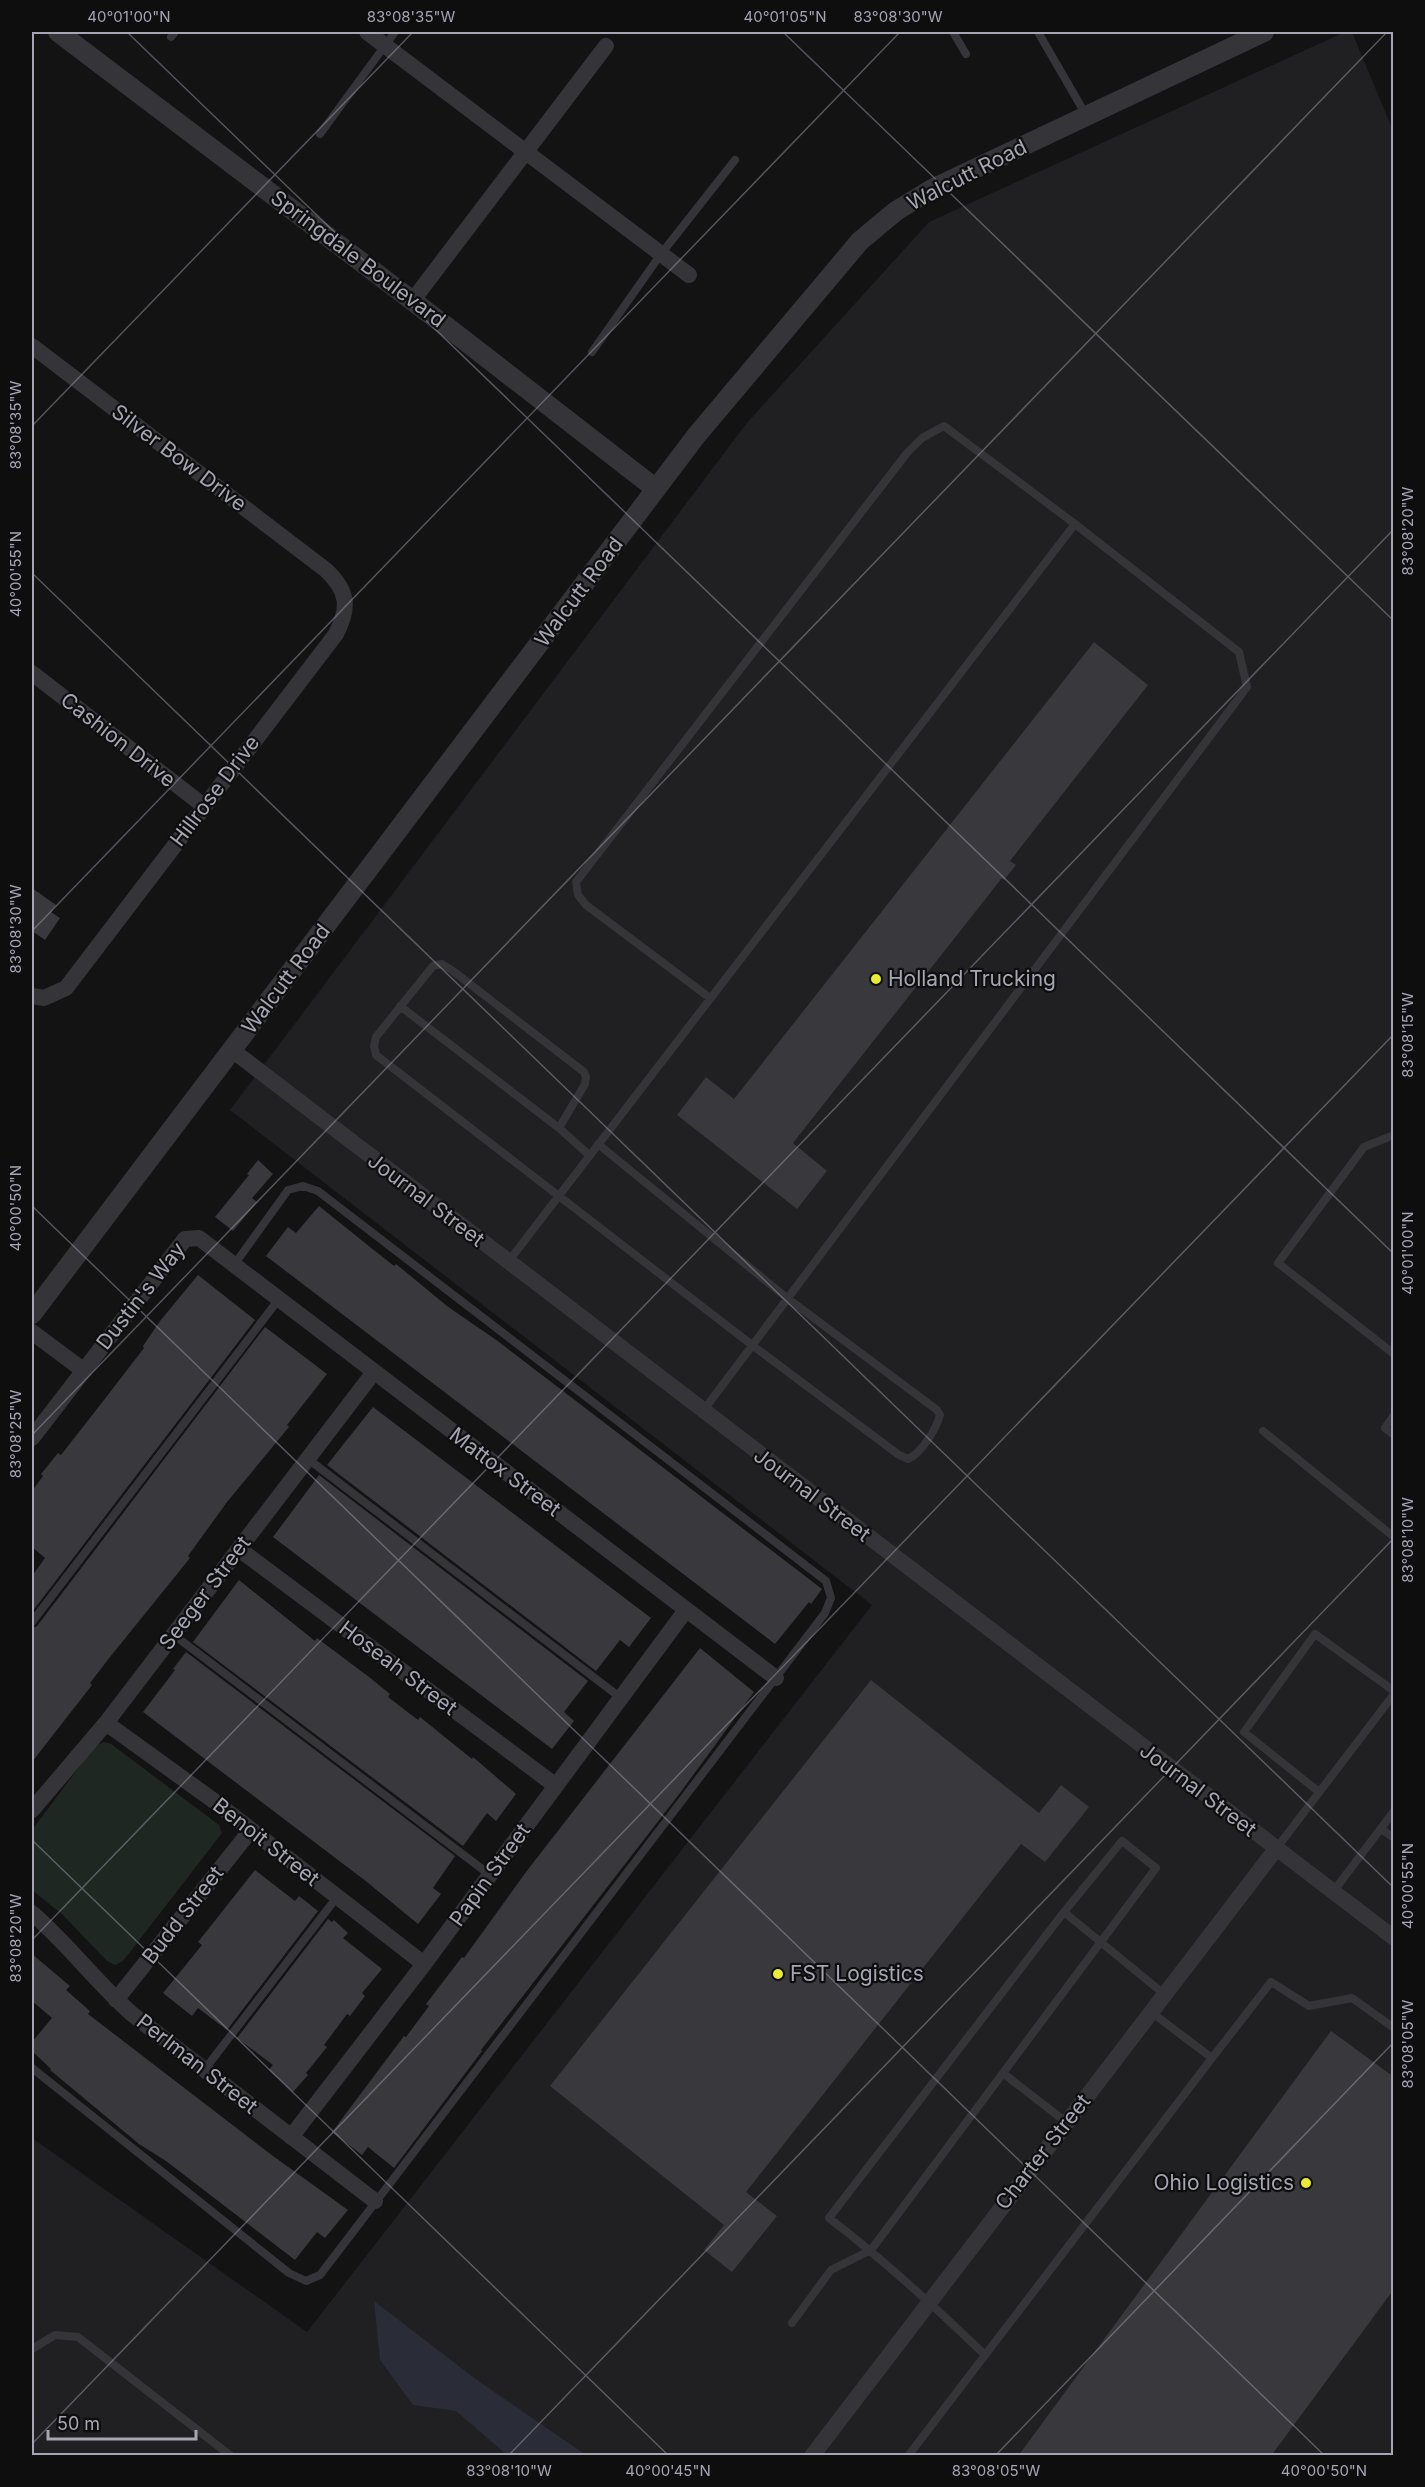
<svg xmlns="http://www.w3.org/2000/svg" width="1425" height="2487" viewBox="0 0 1425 2487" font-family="Inter,sans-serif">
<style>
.built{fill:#201f21}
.green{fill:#1f2723}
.water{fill:#2a2c37}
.building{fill:#39383c}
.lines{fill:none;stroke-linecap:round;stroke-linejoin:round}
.service{stroke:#353439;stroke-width:8}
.minor{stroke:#353439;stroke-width:16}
.tertiary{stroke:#353439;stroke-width:20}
.ticks{fill:none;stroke:#a5a5b4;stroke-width:1.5;stroke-opacity:0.45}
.poi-dot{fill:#e8ea35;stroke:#0e0e0f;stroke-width:2}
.labels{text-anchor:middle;stroke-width:4.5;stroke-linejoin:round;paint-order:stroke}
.street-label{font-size:21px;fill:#a5a5b4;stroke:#0e0e0f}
.poi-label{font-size:21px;fill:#a5a5b4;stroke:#0e0e0f;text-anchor:start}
.neatline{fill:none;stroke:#a5a5b4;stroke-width:2}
.ticks-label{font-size:15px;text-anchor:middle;fill:#a5a5b4}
</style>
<rect width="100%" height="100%" fill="#131314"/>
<path class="built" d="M 1345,32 L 1352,32 L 1394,133 L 1393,2455 L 32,2455 L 32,2138 L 307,2332 L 872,1605 L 230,1110 L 746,424 L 929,222 Z"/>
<path class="green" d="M 104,1742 L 111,1744 L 219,1825 L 222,1833 L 123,1961 L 115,1965 L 107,1961 L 63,1915 L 32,1890 L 32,1830 L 95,1746 Z"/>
<path class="water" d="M 374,2301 L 477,2380 L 586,2455 L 507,2455 L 456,2411 L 413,2405 L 380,2360 Z"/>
<path class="building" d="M 1094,642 L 1148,685 L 1010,861 L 1016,865 L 1004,880 L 1002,878 L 793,1143 L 827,1171 L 797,1209 L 677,1115 L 706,1077 L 734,1099 Z
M 32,888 L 56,905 L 51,912 L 60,918 L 45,940 L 32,931 Z
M 258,1160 L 273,1174 L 252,1198 L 257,1202 L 233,1231 L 215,1217 L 249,1175 L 247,1174 Z
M 319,1206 L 370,1247 L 394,1266 L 396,1264 L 447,1306 L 499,1342 L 822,1589 L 811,1604 L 809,1602 L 775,1644 L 266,1256 L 288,1227 L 296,1233 Z
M 198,1275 L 255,1320 L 32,1612 L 32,1576 L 45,1558 L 32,1547 L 32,1491 L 43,1476 L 41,1474 L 58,1453 L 61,1455 L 104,1400 L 144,1348 L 143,1346 L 160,1321 Z
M 265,1327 L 327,1374 L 287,1425 L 289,1427 L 227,1502 L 188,1556 L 190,1558 L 110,1657 L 90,1683 L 92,1685 L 32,1762 L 32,1628 L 37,1626 Z
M 373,1407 L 651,1618 L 629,1647 L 620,1640 L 596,1671 L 327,1465 Z
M 319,1475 L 588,1681 L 564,1712 L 574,1721 L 552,1749 L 273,1537 Z
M 239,1580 L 315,1641 L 317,1638 L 369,1677 L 390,1694 L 388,1697 L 418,1720 L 420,1717 L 472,1759 L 473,1757 L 516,1794 L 496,1821 L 487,1813 L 463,1846 L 193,1642 Z
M 700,1648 L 754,1692 L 680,1793 L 481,2050 L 482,2051 L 394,2168 L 368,2147 L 362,2155 L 332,2132 L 404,2036 L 406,2037 L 429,2006 L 426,2004 L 462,1957 L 464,1958 L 526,1872 Z
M 186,1652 L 455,1856 L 433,1888 L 441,1894 L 418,1924 L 367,1882 L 143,1712 L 175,1670 L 173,1669 Z
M 871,1680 L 1039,1813 L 1061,1785 L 1089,1807 L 1045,1862 L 1021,1844 L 746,2192 L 777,2216 L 732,2272 L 704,2250 L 724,2225 L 550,2086 Z
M 255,1870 L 295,1901 L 299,1896 L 318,1911 L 227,2030 L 198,2008 L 192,2016 L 163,1993 L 202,1945 L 198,1942 Z
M 328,1919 L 332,1922 L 334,1920 L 348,1933 L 343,1938 L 382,1969 L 362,1993 L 365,1996 L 350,2016 L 347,2014 L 324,2045 L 327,2047 L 306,2073 L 308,2075 L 293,2092 L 269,2070 L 273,2065 L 237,2038 Z
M 32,1954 L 70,1986 L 66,1990 L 90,2011 L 88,2014 L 273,2156 L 348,2210 L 325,2238 L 317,2232 L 295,2260 L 166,2161 L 139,2144 L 50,2070 L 51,2069 L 32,2051 L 32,2042 L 52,2018 L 32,2001 Z
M 1331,2031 L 1394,2077 L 1394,2289 L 1271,2456 L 1018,2456 Z"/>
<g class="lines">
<path class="service" d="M 953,32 L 966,54
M 1038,32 L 1086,115
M 171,37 L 175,32
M 320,134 L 395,32
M 592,352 L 661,254 L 735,160
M 400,1006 L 559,1128
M 1394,1135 L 1364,1147 L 1278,1263 L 1394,1354
M 589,1155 L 559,1128 L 585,1084 L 586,1077 L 584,1072 L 453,971 L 442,964 L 433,966 L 376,1037 L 374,1046 L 376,1055 L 752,1345 L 899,1455 L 908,1459 C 922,1453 936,1429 940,1415 L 937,1410 L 787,1298 L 598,1144
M 508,1262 L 1075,524 L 944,426 L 922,438 L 907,453 L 576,882 L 578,895 L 586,905 L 710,998
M 703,1411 L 1247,687 L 1239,652 L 1075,524
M 1394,1415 L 1385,1428 L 1394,1435
M 1263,1431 L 1394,1537
M 308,1459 L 621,1698
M 32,1622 L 279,1299
M 174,1635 L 490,1875
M 1319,1792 L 1244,1732 L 1315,1634 L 1394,1691
M 1381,1829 L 1394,1838
M 1276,1849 L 1394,1694
M 1333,1892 L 1394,1811
M 1212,2058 L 1271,1982 L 1309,2006 L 1352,1998 L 1394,2028
M 32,2068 L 289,2273 L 306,2281 L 320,2275 L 825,1613 L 831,1598 L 826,1581 L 318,1191 L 303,1186 L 288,1190 L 234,1265
M 205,2069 L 337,1897
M 1004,2074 L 1066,2122
M 792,2323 L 831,2270 L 871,2250 L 1156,1868 L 1122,1841 L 1064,1912
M 32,2349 L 55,2335 L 78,2337 L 231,2456
M 984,2354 C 934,2306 884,2260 829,2218 L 1064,1912 L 1164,1994
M 908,2456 L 1212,2058 L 1151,2012"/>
<path class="minor" d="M 367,32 L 689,275
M 413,300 L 606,46
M 32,346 L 326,570 C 348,591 350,607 336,634 L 66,988 L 44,998 L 32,996
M 32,673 L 204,806
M 232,1050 L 1394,1938
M 32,1332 L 83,1370
M 32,1438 L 185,1239 L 199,1238 L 776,1678
M 239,1549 L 556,1786
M 106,1723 L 214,1801 L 424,1964
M 32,1810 L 106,1723 L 374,1372
M 32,1913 C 68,1944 96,1982 132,2014 L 375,2201
M 116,2000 L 251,1830
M 291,2137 L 424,1964 L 686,1610
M 812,2456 L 1276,1849"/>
<path class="tertiary" d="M 58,32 L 451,330 L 656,489
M 32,1314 L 696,436 L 860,241 L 896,211 L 932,189 L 1264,32"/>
</g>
<path class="ticks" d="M 127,32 L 1394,1254M 783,32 L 1394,621M 32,426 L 413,32M 32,573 L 1394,1888M 32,931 L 900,32M 32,1206 L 1325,2456M 32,1435 L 1387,32M 32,1840 L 669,2456M 32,1940 L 1394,529M 32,2444 L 1394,1034M 508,2456 L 1394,1538M 995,2456 L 1394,2042"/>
<g class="poi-dot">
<circle cx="876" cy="979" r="6"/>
<circle cx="778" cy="1974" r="6"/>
<circle cx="1306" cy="2183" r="6"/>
</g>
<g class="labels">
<g class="street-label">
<text transform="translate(967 175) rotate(-27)" y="7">Walcutt Road</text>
<text transform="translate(358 259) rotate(37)" y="7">Springdale Boulevard</text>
<text transform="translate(179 458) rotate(37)" y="7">Silver Bow Drive</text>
<text transform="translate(579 592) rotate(-53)" y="7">Walcutt Road</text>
<text transform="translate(118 740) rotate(38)" y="7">Cashion Drive</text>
<text transform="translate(215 791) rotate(-53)" y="7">Hillrose Drive</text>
<text transform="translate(286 979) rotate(-53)" y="7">Walcutt Road</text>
<text transform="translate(426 1200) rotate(37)" y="7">Journal Street</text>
<text transform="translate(141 1296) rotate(-52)" y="7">Dustin's Way</text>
<text transform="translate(505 1472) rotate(37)" y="7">Mattox Street</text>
<text transform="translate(812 1495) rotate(37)" y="7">Journal Street</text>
<text transform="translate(205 1593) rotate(-53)" y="7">Seeger Street</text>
<text transform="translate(398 1668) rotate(37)" y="7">Hoseah Street</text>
<text transform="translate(1198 1790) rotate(37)" y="7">Journal Street</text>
<text transform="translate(266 1842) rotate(38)" y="7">Benoit Street</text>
<text transform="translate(490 1875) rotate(-54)" y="7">Papin Street</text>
<text transform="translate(183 1915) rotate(-52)" y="7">Budd Street</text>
<text transform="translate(197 2064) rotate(38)" y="7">Perlman Street</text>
<text transform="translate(1043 2152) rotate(-52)" y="7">Charter Street</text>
</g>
<g class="poi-label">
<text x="888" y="986">Holland Trucking</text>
<text x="790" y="1981">FST Logistics</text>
<text x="1294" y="2190" text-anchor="end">Ohio Logistics</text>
</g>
</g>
<rect width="1425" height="2487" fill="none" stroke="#0e0e0f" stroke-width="66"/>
<path d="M48 2430v9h148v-9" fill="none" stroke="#a5a5b4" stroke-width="3"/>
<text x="57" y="2430" font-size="18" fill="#a5a5b4" stroke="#0e0e0f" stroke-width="4.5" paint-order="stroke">50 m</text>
<rect x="33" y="33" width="1359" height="2421" class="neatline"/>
<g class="ticks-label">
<text x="129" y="22">40°01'00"N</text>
<text x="411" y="22">83°08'35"W</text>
<text x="785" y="22">40°01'05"N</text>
<text x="898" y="22">83°08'30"W</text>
<text transform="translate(16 425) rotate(-90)" y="5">83°08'35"W</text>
<text transform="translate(1408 531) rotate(-90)" y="5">83°08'20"W</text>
<text transform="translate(16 574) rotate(-90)" y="5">40°00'55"N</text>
<text transform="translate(16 929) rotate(-90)" y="5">83°08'30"W</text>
<text transform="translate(1408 1035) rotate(-90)" y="5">83°08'15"W</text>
<text transform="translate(16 1208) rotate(-90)" y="5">40°00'50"N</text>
<text transform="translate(1408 1253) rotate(-90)" y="5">40°01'00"N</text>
<text transform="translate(16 1434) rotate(-90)" y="5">83°08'25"W</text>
<text transform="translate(1408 1540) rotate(-90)" y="5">83°08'10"W</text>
<text transform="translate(1408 1886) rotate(-90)" y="5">40°00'55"N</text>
<text transform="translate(16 1938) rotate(-90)" y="5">83°08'20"W</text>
<text transform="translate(1408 2044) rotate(-90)" y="5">83°08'05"W</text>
<text x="509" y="2476">83°08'10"W</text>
<text x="668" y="2476">40°00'45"N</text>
<text x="996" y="2476">83°08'05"W</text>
<text x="1324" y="2476">40°00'50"N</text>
</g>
</svg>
